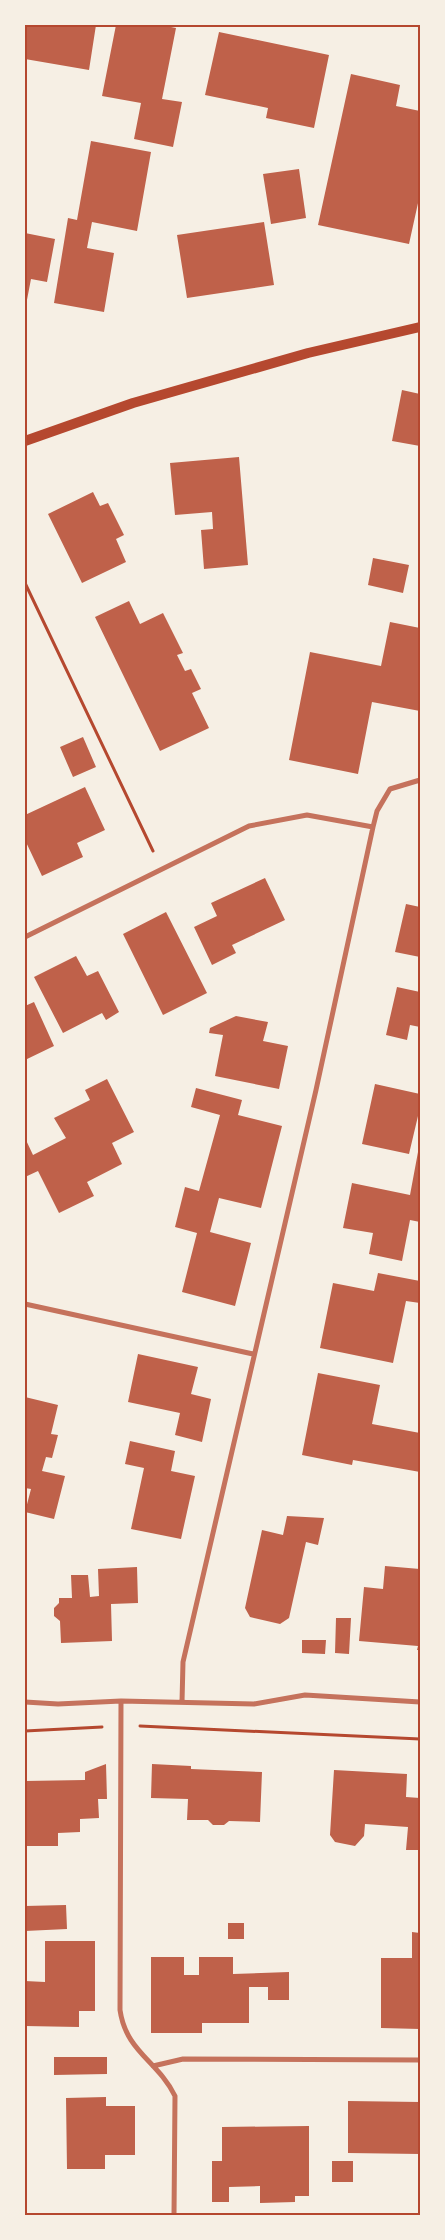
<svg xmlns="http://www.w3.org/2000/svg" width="445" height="2240" viewBox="0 0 445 2240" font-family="Georgia,serif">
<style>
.building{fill:#bf614a}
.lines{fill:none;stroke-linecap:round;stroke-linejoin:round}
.path{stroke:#b5482f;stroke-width:3}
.minor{stroke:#c5725c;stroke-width:5}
.secondary{stroke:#b5482f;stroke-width:10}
.neatline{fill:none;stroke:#b5482f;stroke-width:2}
</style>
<rect width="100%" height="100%" fill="#f6efe4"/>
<path class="building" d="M 25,25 L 96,25 L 89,70 L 25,59 Z
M 116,25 L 161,25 L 176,28 L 162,99 L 182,102 L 173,147 L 134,139 L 141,103 L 102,96 Z
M 219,32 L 329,55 L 314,128 L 266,118 L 268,108 L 205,95 Z
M 351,74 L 400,85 L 396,106 L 420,111 L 420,194 L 409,244 L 318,225 Z
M 91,141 L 151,152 L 137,231 L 92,222 L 87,248 L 114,253 L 104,312 L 54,303 L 68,218 L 77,220 Z
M 299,169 L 306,218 L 271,224 L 263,174 Z
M 264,222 L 274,285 L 187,298 L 177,235 Z
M 25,233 L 55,239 L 47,282 L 31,279 L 26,305 Z
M 402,390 L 420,394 L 420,446 L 392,441 Z
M 239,457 L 248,565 L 204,569 L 201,530 L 213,529 L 212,512 L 175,515 L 170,463 Z
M 93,492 L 100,506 L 108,503 L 124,535 L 116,539 L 126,562 L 82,583 L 48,514 Z
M 373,558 L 409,565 L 403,593 L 368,585 Z
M 129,601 L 140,624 L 163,613 L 183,653 L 177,655 L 185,671 L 191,669 L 201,689 L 192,693 L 209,728 L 160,751 L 95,617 Z
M 390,622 L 420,628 L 420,711 L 372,702 L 358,774 L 289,760 L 310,652 L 381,666 Z
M 83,737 L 96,767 L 73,777 L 60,747 Z
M 85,787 L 105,830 L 77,843 L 83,857 L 42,876 L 25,840 L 25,815 Z
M 265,878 L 285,920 L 232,945 L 236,953 L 212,965 L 194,927 L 217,916 L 211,903 Z
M 406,904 L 420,907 L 420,957 L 395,952 Z
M 166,912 L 207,993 L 163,1015 L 123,934 Z
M 76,956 L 87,976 L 98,971 L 119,1012 L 106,1020 L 102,1013 L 63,1033 L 34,977 Z
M 397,987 L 420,992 L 420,1027 L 410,1025 L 407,1040 L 386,1035 Z
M 34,1002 L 54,1046 L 25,1060 L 25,1006 Z
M 236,1016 L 268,1022 L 263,1041 L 288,1046 L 279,1089 L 215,1076 L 223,1035 L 209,1033 L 210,1028 Z
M 107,1079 L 134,1132 L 112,1143 L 122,1164 L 87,1182 L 94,1196 L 59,1213 L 38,1171 L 25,1177 L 25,1138 L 33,1155 L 66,1138 L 54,1118 L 90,1100 L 85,1090 Z
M 375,1084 L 420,1094 L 420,1117 L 418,1116 L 409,1154 L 362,1144 Z
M 196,1088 L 242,1100 L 238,1115 L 282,1126 L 261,1208 L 219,1198 L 210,1232 L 251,1243 L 235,1306 L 182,1292 L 197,1233 L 175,1227 L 185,1187 L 199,1191 L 220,1115 L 191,1107 Z
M 418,1152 L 420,1222 L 410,1220 L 402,1261 L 369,1254 L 373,1233 L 343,1228 L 352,1183 L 410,1195 Z
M 378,1273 L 420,1281 L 420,1303 L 406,1301 L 393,1363 L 320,1348 L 333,1283 L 374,1291 Z
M 138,1354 L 198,1367 L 191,1394 L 211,1399 L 202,1442 L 175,1435 L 180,1413 L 128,1402 Z
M 318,1373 L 380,1385 L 372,1424 L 420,1433 L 420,1472 L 353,1460 L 352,1465 L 302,1455 Z
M 25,1397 L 58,1405 L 51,1434 L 58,1435 L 52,1458 L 46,1457 L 42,1471 L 65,1476 L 54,1519 L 25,1512 L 31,1489 L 25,1488 Z
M 130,1441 L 175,1451 L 171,1471 L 195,1476 L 181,1539 L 131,1529 L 144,1468 L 125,1464 Z
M 287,1516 L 324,1518 L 318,1545 L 306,1542 L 289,1618 L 280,1624 L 250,1617 L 245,1608 L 262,1530 L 283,1535 Z
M 385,1566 L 420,1569 L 420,1650 L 417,1650 L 418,1646 L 359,1641 L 364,1587 L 383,1589 Z
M 137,1567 L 138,1603 L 111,1604 L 112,1641 L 61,1643 L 60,1621 L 54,1616 L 54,1608 L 59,1603 L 59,1598 L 72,1598 L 71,1575 L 88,1575 L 90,1597 L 99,1596 L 98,1569 Z
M 336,1618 L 351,1618 L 349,1654 L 335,1653 Z
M 302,1640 L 326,1640 L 325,1654 L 302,1653 Z
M 106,1764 L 107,1799 L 98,1799 L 99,1818 L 80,1819 L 80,1832 L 58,1833 L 58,1846 L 25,1846 L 25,1781 L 85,1780 L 85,1772 Z
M 152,1764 L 191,1766 L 191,1769 L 262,1772 L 260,1822 L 229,1821 L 224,1825 L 213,1825 L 208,1820 L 187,1820 L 188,1799 L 151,1798 Z
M 334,1770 L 407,1774 L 406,1797 L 420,1798 L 420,1850 L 406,1850 L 408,1827 L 365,1824 L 364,1836 L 355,1846 L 335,1842 L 330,1835 Z
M 66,1905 L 67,1929 L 25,1931 L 25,1906 Z
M 228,1923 L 244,1923 L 244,1939 L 228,1939 Z
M 412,1932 L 420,1933 L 420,2029 L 381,2028 L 381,1958 L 412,1958 Z
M 45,1941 L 95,1941 L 95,2011 L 79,2011 L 79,2027 L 25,2026 L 25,1981 L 45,1982 Z
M 151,1957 L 184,1957 L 184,1975 L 199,1975 L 199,1957 L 233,1957 L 233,1974 L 289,1972 L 289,2000 L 268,2000 L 268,1987 L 249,1987 L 249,2023 L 202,2023 L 202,2033 L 151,2033 Z
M 54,2057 L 107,2057 L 107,2074 L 54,2075 Z
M 106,2097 L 106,2106 L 135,2106 L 135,2155 L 105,2155 L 105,2169 L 67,2169 L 66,2098 Z
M 348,2101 L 420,2102 L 420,2154 L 348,2153 Z
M 309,2126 L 309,2196 L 295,2196 L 295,2202 L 260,2203 L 260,2186 L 229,2187 L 229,2202 L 212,2202 L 212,2161 L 222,2161 L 222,2127 Z
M 332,2161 L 353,2161 L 353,2182 L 332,2182 Z"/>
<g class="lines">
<path class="path" d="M 25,583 L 153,851
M 140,1726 L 420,1739
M 25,1731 L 102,1727"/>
<path class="minor" d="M 25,937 L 249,826 L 307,815 L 373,827
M 25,1304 L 253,1354
M 121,1701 L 120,2010 C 126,2052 158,2061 175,2096 L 174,2215
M 25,1702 L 58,1704 L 121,1701 L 254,1704 L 305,1695 L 420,1702
M 182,1702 L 183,1662 L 316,1090 L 373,827 L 377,811 L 390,789 L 420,780
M 153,2066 L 183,2059 L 420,2060"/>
<path class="secondary" d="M 25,441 L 133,403 L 308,353 L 420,327"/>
</g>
<rect width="445" height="2240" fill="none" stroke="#f6efe4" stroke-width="52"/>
<rect x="26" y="26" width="393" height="2188" class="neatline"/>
</svg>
